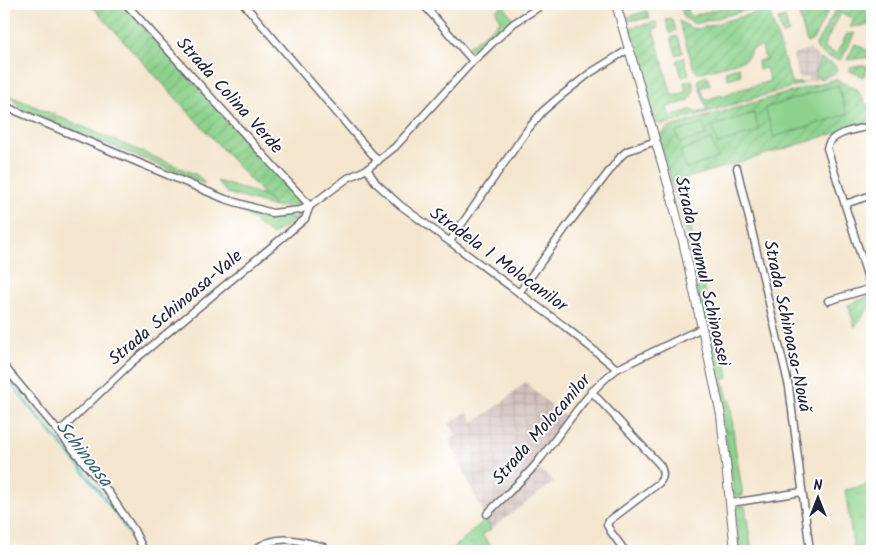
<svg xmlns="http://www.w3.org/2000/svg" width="876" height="555" viewBox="0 0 876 555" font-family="Kalam,sans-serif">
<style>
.industrial{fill:url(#industrial-grid)}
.grass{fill:url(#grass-tufts);stroke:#577a64}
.garden{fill:url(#garden-furrows);stroke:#577a64}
.pitch{fill:#8cd28c;stroke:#577a64}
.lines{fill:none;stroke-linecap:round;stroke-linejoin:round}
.stream{stroke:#54c2ca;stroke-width:2.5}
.minor-casing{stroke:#6c676e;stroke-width:9}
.tertiary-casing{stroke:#6c676e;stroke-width:10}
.minor{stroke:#fff;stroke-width:6}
.tertiary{stroke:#fff;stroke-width:8}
.labels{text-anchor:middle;stroke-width:4;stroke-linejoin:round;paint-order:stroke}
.street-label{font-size:18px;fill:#22223b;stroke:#fff}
.water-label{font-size:19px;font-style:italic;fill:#366274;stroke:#fff}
</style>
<defs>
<pattern id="industrial-grid" width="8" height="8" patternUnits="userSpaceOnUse" patternTransform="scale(1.25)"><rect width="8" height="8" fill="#d1c0bc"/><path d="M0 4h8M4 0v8" fill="none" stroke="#b3a5a2"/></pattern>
<pattern id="grass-tufts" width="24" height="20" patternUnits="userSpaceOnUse" patternTransform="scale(1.25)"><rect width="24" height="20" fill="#8cd28c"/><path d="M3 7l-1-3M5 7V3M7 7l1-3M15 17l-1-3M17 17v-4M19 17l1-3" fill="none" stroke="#78b47a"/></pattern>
<pattern id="garden-furrows" width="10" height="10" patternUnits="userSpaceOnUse" patternTransform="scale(1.25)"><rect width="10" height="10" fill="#8cd28c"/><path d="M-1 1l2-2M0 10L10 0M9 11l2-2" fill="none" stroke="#78b47a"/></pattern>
</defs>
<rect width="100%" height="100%" fill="#fff"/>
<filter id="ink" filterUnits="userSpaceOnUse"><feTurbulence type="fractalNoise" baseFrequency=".02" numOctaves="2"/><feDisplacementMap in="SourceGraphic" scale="10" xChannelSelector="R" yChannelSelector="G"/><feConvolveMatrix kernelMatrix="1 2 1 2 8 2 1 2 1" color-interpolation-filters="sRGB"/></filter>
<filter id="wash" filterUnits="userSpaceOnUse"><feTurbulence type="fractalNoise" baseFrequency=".0096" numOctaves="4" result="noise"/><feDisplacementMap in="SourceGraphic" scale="20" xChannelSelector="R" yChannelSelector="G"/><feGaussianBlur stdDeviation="1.12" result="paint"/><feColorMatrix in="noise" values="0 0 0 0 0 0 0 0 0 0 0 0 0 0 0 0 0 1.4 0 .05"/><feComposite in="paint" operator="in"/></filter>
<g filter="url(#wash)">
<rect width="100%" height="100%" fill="#f4e6ce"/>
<path class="industrial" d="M 810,49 L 820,59 L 822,78 L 802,84 L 801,82 L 808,80 L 808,77 L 799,79 L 793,55 Z
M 525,382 L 560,414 L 566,414 L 564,422 L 534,463 L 554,482 L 491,529 L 449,440 L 457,435 L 449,424 L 467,412 L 473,422 L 502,403 Z"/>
<path class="grass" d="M 503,5 L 514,20 L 497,33 L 477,54 L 468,48 L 469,46 L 500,22 L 496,10 Z
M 10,96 L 197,175 L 205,184 L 21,109 Z
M 681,180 L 693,217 L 689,219 L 719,355 L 724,355 L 728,378 L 723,379 L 728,400 L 730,400 L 735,446 L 743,496 L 738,497 L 734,494 C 725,423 711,354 696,285 C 689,250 684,214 671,181 L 674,182 Z
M 217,181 L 263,195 L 275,207 L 227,193 Z
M 237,208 C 259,215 276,219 300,217 L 272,235 Z
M 867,485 L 872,507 L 872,551 L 854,551 L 845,490 Z
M 745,506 L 752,551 L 739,551 L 735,507 Z
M 486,519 L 491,529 L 482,535 L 494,551 L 450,551 Z"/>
<path class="garden" d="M 90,4 L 121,4 L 302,202 L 290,206 L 275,207 Z
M 620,4 L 622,4 L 626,17 L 647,11 L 650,18 L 627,21 L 624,19 Z
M 680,4 L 686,4 L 690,17 L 734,4 L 769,4 L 695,24 L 684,18 Z
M 796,4 L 832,4 L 813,40 L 807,43 Z
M 840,4 L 872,4 L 872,18 L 868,25 L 850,27 L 854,19 L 841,13 L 833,28 L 827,25 L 837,7 Z
M 764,10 L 769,11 L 792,84 L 801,82 L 802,84 L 663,125 L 655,122 L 628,32 L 628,28 L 656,22 L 658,28 L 653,29 L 672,96 L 686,92 L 684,82 L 692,80 L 694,90 L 688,101 L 667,107 L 670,116 L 690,110 L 699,112 L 707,109 L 698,83 L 699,79 L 707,76 L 710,85 L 701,88 L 705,100 L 770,81 L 766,68 L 759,70 L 758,61 L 765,59 L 762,46 L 750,50 L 750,54 L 745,60 L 698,73 L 694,69 L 679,21 L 691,28 L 698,29 Z
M 785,17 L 789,32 L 782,34 L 778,19 Z
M 672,19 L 676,30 L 670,34 L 666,20 Z
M 826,27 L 832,30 L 823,47 L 836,54 L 847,34 L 855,33 L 842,58 L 839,60 L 828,57 L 817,50 L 816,44 Z
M 675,36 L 678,37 L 683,53 L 676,55 L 671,38 Z
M 855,44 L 872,53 L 872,57 L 847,60 Z
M 684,58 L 689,74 L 682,77 L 677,60 Z
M 820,59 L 833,64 L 837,69 L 835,73 L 820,79 L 815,73 Z
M 864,65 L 868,67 L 863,77 L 850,71 L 850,68 Z
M 739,67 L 741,75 L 728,79 L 725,71 Z
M 835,79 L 857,89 L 866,105 L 872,106 L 872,122 L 829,135 L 828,134 L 820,138 L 674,182 L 671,181 L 658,134 L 663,133 L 667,128 Z
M 869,296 L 872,304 L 855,327 L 848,305 Z"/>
<path class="pitch" d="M 838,85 L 847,114 L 774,137 L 765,108 Z
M 754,113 L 759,131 L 717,144 L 712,126 Z
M 703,124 L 706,135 L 680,143 L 676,132 Z
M 711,140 L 718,158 L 686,169 L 680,151 Z"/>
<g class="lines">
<path class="stream" d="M 4,376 C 15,385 23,400 33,411 C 71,456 110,500 139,551
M 332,550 L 340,551"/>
</g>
</g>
<g filter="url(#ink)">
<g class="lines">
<defs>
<path id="minor" d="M 126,4 L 310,206
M 244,4 L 378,161
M 423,4 L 473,61
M 4,106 L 225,199 L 272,213 L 300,210 L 310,206 L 348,178 L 367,169 L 395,147 L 473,61 L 514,23 L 544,4
M 737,168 L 789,387 L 810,551
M 367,169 L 376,183 L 400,205 L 564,326 L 617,369
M 845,204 L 872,195
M 450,241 L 528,129 L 543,111 L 557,99 L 590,73 L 629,49
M 871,288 L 827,148 C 830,132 859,129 872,126
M 519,293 L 567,226 L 621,156 L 627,151 L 656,141
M 828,301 L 872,288
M 4,366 L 107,490 L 134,530 L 144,551
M 591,391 L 660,465 C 664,472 664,478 659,483 L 609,521 L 607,525 L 611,532 L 625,551
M 59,432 L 131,363 L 305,219 L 310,206
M 731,503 L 802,492
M 487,514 C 504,496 525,479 540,459 C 566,427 584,394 617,369 L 702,328
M 253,551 C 275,533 300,540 324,547"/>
<path id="tertiary" d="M 616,4 L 670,191 L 683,241 L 721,415 L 735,551"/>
</defs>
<use href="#minor" class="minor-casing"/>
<use href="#tertiary" class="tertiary-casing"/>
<use href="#minor" class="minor"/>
<use href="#tertiary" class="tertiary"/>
</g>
</g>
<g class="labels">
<g class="street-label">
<text transform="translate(230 95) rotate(48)" y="6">Strada Colina Verde</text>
<text transform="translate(499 259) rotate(36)" y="6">Stradela 1 Molocanilor</text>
<text transform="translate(703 271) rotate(77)" y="6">Strada Drumul Schinoasei</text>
<text transform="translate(175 307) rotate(-40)" y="6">Strada Schinoasa-Vale</text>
<text transform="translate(788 326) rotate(78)" y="6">Strada Schinoasa-Nouă</text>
<text transform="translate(541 429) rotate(-49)" y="6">Strada Molocanilor</text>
</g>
<g class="water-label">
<text transform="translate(85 453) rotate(52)" y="7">Schinoasa</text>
</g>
</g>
<rect width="876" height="555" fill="none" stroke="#fff" stroke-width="20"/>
<g transform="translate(818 498)" stroke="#ffffff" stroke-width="4" paint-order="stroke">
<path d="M0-4L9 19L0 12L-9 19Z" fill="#22223b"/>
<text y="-8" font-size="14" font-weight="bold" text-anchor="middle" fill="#22223b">N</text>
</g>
</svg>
